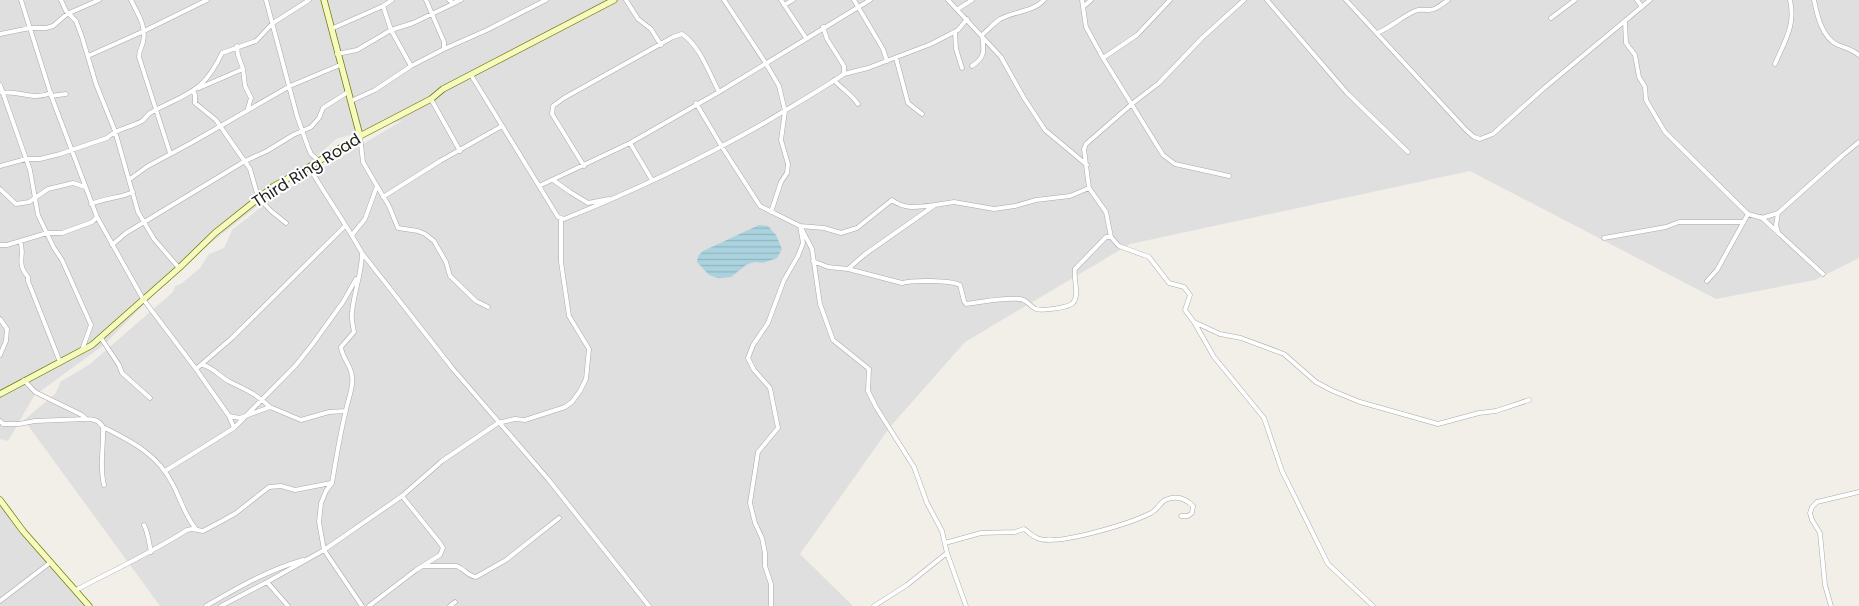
<svg xmlns="http://www.w3.org/2000/svg" width="1859" height="606" viewBox="0 0 1859 606" font-family="Poppins,sans-serif">
<style>
.residential{fill:#e0dfdf}
.water{fill:url(#water-rules)}
.lines{fill:none;stroke-linecap:round;stroke-linejoin:round}
.street-casing{stroke:#a9a9a9;stroke-width:5}
.secondary-casing{stroke:#707d05;stroke-width:7}
.street{stroke:#fff;stroke-width:4}
.secondary{stroke:#f7fabf;stroke-width:5.5}
.labels{text-anchor:middle;stroke-width:4;stroke-linejoin:round;paint-order:stroke}
.street-label{font-size:16px;fill:#222;stroke:#fff}
</style>
<defs>
<pattern id="water-rules" width="6" height="5" patternUnits="userSpaceOnUse" patternTransform="scale(1.25)"><rect width="6" height="5" fill="#aad3df"/><path d="M0 2.5h6" fill="none" stroke="#92b5bf"/></pattern>
</defs>
<rect width="100%" height="100%" fill="#f2efe9"/>
<path class="residential" d="M 0,0 L 1859,0 L 1859,258 L 1815,280 L 1716,299 L 1470,171 L 1130,244 L 965,342 L 890,427 L 800,554 L 853,606 L 160,606 L 24,420 L 55,394 L 58,388 L 60,382 L 90,364 L 173,292 L 175,286 L 181,284 L 200,268 L 209,254 L 224,248 L 232,230 L 271,199 L 403,120 L 336,139 L 296,175 L 202,250 L 147,301 L 105,344 L 34,396 L 8,441 L 0,439 Z
M 0,506 L 86,606 L 0,606 Z"/>
<path class="water" d="M 759,225 L 768,226 L 776,235 L 782,249 L 777,258 L 763,263 L 754,262 L 746,265 L 731,277 L 718,278 L 709,275 L 697,262 L 698,256 L 703,251 Z"/>
<g class="lines">
<defs>
<path id="street" d="M 21,0 L 52,98 L 97,217 L 143,299 L 196,369 L 229,416 L 234,428
M 61,0 L 66,11 L 76,21 L 82,37 L 96,84 L 115,131 L 138,212 L 154,239 L 179,268
M 131,0 C 137,13 147,26 143,42 C 142,47 139,50 139,57 L 170,153
M 266,0 L 297,116 L 308,147 L 311,154 L 319,161
M 426,0 L 444,42 L 444,49
M 449,0 L 453,3 L 461,0
M 626,0 L 638,19 L 651,29 L 661,45
M 724,0 L 765,62 L 779,86 L 785,111 L 781,140 L 788,164 L 787,173 L 781,182 L 771,212
M 781,0 L 806,38
M 854,0 L 883,49 L 887,61
M 948,0 L 1001,57 L 1024,98 L 1045,130 L 1087,165
M 1082,0 L 1086,27 L 1103,58 L 1163,155 L 1175,164 L 1229,176
M 1267,0 L 1347,93 L 1408,152
M 1346,0 L 1466,130 L 1474,137 L 1480,139 L 1493,134 L 1543,89 L 1650,0
M 1637,0 L 1642,7
M 1814,0 C 1817,15 1822,38 1838,45 C 1846,48 1852,49 1859,55
M 784,5 L 793,0
M 383,6 L 392,0
M 1084,6 L 1091,0
M 958,9 L 972,0
M 1551,18 L 1575,0
M 1625,22 L 1626,43 L 1635,55 L 1639,77 L 1645,87 L 1646,100 L 1665,132 L 1748,214 L 1762,218 L 1778,213 L 1843,155 L 1859,142
M 331,29 L 383,6 L 391,30 L 411,66
M 955,32 L 956,49 L 962,68
M 1377,33 C 1392,27 1401,17 1415,11 C 1420,9 1422,10 1427,10 C 1435,11 1441,5 1448,0
M 0,34 L 30,28 L 46,28 L 53,26 L 67,14 L 99,0
M 237,46 L 238,55 L 243,69 L 245,86 L 251,98 L 248,108
M 337,54 L 357,50 L 391,30 L 413,23 L 457,2
M 88,56 L 144,31 L 207,0
M 896,58 L 908,103 L 922,114
M 1103,58 L 1137,35 L 1170,0
M 1775,64 C 1784,42 1796,26 1790,0
M 972,66 C 986,57 984,50 982,35 C 988,30 994,23 1000,19 C 1015,11 1033,12 1044,0
M 844,74 L 868,68 L 931,44 L 958,30 L 967,19
M 471,75 L 558,217 L 564,219 C 634,191 701,159 766,122 C 792,106 819,91 844,74 L 844,66 L 827,39 L 823,27
M 834,80 C 843,90 850,93 858,104
M 0,85 L 30,170 L 38,215 L 54,248 L 62,260 L 91,325 L 82,350
M 199,88 L 243,69
M 193,91 L 195,95 L 195,103 L 216,120 L 250,169 L 258,197 L 271,211 L 286,223
M 2,93 C 19,90 33,101 51,93
M 51,96 L 66,94
M 431,99 L 460,151
M 351,101 L 375,90 L 411,66 L 444,49 L 487,30 L 546,0
M 696,103 L 722,147 L 760,206 L 800,226 L 812,249 L 820,304 L 833,340 L 869,369 L 868,391 L 876,407 L 914,467 L 927,503 L 942,531 L 947,553 L 966,606
M 630,143 L 652,180
M 0,166 L 26,159 L 40,159 L 60,154 L 107,138 C 117,128 130,128 142,121 C 145,119 147,115 150,113 C 186,93 203,94 222,53 L 256,41 L 273,23 L 309,0
M 584,166 L 552,114 L 553,106 L 564,98 L 673,37 L 682,34 C 700,46 709,73 719,92
M 309,167 C 326,196 346,224 362,253 L 453,369 L 548,479 L 649,606
M 130,179 L 148,166 L 191,143 L 290,86 L 340,65
M 553,180 L 570,192 L 588,203 L 609,199
M 377,186 L 389,206 L 398,228 L 418,231 L 425,234 L 434,241 L 446,262 L 450,276 L 476,301 L 488,307
M 539,186 L 630,143 L 719,92 L 870,0
M 0,189 L 16,204 L 29,202 L 48,189 L 73,183 L 85,187
M 383,197 L 440,161 L 502,126
M 91,204 C 105,198 120,198 133,192
M 1778,213 L 1776,225 L 1778,232
M 1761,217 L 1823,274
M 352,235 L 365,219 L 377,186 L 363,162 L 360,136
M 1111,237 L 1106,212 L 1089,188 L 1084,149 L 1086,144 L 1133,103 L 1159,83 L 1202,38 L 1244,0
M 1604,238 L 1666,227 L 1679,222 L 1743,222
M 20,241 C 26,255 15,262 28,277 L 28,281 L 60,362
M 0,245 L 7,245 L 47,233 L 62,233 L 92,222 L 97,217
M 112,245 L 126,233 L 245,161 L 267,151 L 293,135 L 311,127 L 319,118 L 323,108 L 348,92
M 813,261 L 828,267 L 848,269 L 902,283 C 913,280 950,280 960,285 L 964,301 L 966,304 C 985,302 1001,297 1020,299 C 1028,300 1029,306 1036,309 C 1042,311 1068,308 1073,303 C 1080,295 1073,279 1075,269 L 1106,237 L 1111,237 L 1119,246 L 1149,257 L 1169,283 L 1184,287 L 1190,295 L 1185,310 L 1194,322 L 1214,357 L 1264,418 L 1282,471 L 1328,564 L 1373,606
M 848,269 L 864,255 L 935,205 L 954,202 L 994,209 L 1015,206 L 1036,200 L 1070,196 L 1089,188
M 1707,281 L 1717,270 L 1748,214
M 0,319 L 7,329 L 6,341 L 0,355
M 1194,322 L 1220,334 L 1241,338 L 1284,354 L 1316,382 L 1333,391 L 1360,402 L 1438,424 L 1479,413 L 1496,411 L 1529,400
M 101,338 L 119,365 L 122,373 L 150,398
M 203,365 C 214,368 220,377 230,382 C 245,389 258,395 270,407
M 196,369 L 232,338 L 345,226
M 24,380 L 35,392 L 82,415 L 86,419 C 93,419 99,420 103,427 C 131,441 159,455 173,485 C 181,500 185,516 196,529
M 229,416 L 240,418 L 270,407 L 301,420 L 329,412 L 346,411
M 0,421 L 3,424 L 19,424 L 35,421 L 86,419
M 103,427 C 104,446 99,466 104,485
M 165,471 L 234,428 L 296,365 L 312,345 L 343,302 L 356,279
M 144,525 C 148,532 149,543 151,552
M 945,543 L 981,533 L 1015,532 L 1024,529 C 1029,532 1032,536 1037,538 C 1056,547 1131,523 1151,513 C 1157,510 1160,503 1165,500 C 1176,495 1185,498 1193,506 L 1192,513 L 1188,516 L 1181,516
M 424,566 L 456,566 C 464,568 467,576 476,577 L 506,560 L 559,518
M 267,582 L 288,606
M 76,590 C 114,570 151,553 187,530 L 192,529 L 203,531 L 222,521 L 236,513 L 269,487 L 281,486 L 295,490 L 331,483
M 0,601 L 51,562
M 206,606 C 237,588 268,570 303,560
M 221,606 L 267,582 L 324,550 L 402,496 L 442,461 L 498,423 L 515,419 L 525,420 L 565,407 L 572,402 L 580,391 L 586,379 L 589,349 L 569,316 L 561,262 L 561,219
M 362,606 L 324,550 L 319,522 L 321,503 L 326,491 L 332,483 C 336,459 340,434 346,410 C 348,399 354,387 352,376 C 351,365 342,358 341,347 L 354,332 C 353,326 351,318 352,312 C 354,292 362,273 362,253
M 369,606 L 416,570 L 440,555 L 443,548 L 440,543 L 402,496
M 450,606 L 455,602
M 771,606 L 771,584 L 765,566 L 765,553 L 762,538 L 755,523 L 750,503 L 758,452 L 778,428 L 770,388 L 754,370 L 748,358 L 753,345 L 768,323 L 784,280 L 798,256 L 803,243 L 800,226 L 824,228 L 841,233 L 857,228 L 892,200 C 905,210 919,207 935,205
M 874,606 L 907,585 L 947,553
M 1831,606 L 1825,585 L 1820,533 L 1812,520 L 1810,513 L 1812,507 L 1817,502 L 1859,492"/>
<path id="secondary" d="M 324,0 L 360,136
M 0,394 L 92,345 L 179,268 L 215,233 L 274,186 L 309,167 L 360,136 L 431,99 L 443,89 L 614,0
M 0,500 L 23,531 L 89,606"/>
</defs>
<use href="#street" class="street-casing"/>
<use href="#secondary" class="secondary-casing"/>
<use href="#street" class="street"/>
<use href="#secondary" class="secondary"/>
</g>
<g class="labels">
<g class="street-label">
<text transform="translate(306 170) rotate(-32)" y="6">Third Ring Road</text>
</g>
</g>
</svg>
